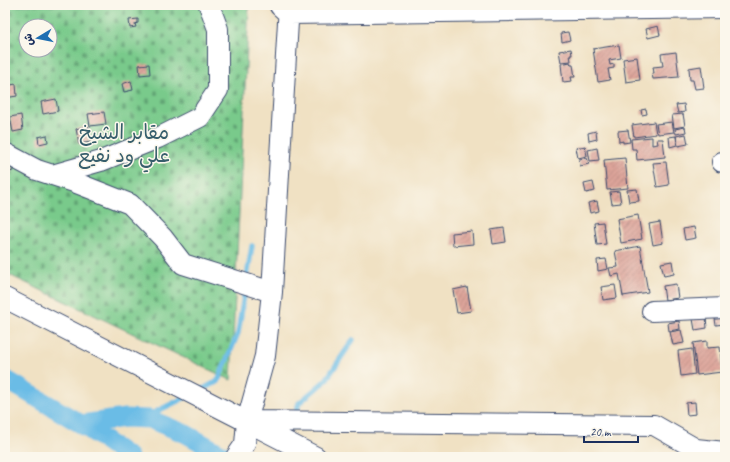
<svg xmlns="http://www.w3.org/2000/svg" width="730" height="462" viewBox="0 0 730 462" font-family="Caveat,'Playpen Sans Arabic',sans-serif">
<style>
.cemetery{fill:url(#cemetery-stones);stroke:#4a7c74;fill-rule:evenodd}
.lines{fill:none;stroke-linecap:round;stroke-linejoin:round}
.stream{stroke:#6bbce6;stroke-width:5.5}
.canal{stroke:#6bbce6;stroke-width:19}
.building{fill:url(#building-hatch)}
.minor-casing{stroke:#3b4a6d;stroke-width:22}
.minor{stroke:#fff;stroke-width:20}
.labels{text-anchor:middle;stroke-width:3;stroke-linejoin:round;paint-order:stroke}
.park-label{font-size:20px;fill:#375e6c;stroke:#fbf7ec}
</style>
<defs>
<pattern id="cemetery-stones" width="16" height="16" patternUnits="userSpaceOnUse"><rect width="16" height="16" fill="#79ca8b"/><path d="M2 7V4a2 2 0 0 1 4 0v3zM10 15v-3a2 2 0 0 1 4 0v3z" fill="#62a475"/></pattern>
<pattern id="building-hatch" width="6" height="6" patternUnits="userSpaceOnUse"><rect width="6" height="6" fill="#dda49a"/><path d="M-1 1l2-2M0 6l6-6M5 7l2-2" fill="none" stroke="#b28681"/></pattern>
</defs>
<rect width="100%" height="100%" fill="#fbf7ec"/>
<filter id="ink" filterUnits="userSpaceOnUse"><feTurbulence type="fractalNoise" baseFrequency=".025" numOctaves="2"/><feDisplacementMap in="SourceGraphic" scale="8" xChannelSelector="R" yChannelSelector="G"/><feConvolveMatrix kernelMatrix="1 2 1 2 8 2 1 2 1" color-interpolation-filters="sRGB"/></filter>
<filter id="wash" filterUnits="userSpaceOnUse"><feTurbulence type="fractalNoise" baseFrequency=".012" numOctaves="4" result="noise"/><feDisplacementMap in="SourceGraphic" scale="16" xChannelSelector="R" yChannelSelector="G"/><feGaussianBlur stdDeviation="0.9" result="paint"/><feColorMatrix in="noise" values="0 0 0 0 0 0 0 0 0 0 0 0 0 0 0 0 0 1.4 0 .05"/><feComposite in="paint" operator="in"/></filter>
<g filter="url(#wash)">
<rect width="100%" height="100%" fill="#f0e1c3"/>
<path class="cemetery" d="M 5,5 L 249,5 L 231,380 L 5,273 ZM 26,26 L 50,26 L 50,50 L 26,50 Z"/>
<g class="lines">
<path class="stream" d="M 198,392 L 218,381 L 238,333 L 252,246
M 295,417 L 299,403 L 326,380 L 353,340
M 141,419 L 188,396
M 281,457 L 285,452 L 287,445"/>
<path class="canal" d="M 5,379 L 81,424 L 129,457
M 81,424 L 125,418 L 149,419 L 186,434 L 227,457"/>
</g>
<g id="blocks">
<path class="building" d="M 138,19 L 138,23 L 135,24 L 136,27 L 130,28 L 129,20 Z
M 658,26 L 660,35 L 648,38 L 646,29 Z
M 568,32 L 570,40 L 562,42 L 561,33 Z
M 619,45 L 621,58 L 609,60 L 610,65 L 614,64 L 614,68 L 608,69 L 610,80 L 598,82 L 593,49 Z
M 571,49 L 572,55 L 570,55 L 571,61 L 561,62 L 559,51 Z
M 676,52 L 679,77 L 653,79 L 652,73 L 654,73 L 653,67 L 663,66 L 661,54 Z
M 637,57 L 640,80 L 626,82 L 623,59 Z
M 570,62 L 571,65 L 573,65 L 575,77 L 571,77 L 572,81 L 563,82 L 561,64 Z
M 149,64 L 150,74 L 140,75 L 139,65 Z
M 701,66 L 704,88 L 695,89 L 693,80 L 690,80 L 689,68 Z
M 131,81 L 133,90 L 124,92 L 122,84 Z
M 16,84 L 17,96 L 5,98 L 5,86 Z
M 56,99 L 58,111 L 43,114 L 41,102 Z
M 684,104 L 685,112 L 678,113 L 676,105 Z
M 646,109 L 647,114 L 642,115 L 641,110 Z
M 104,112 L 106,124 L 90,126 L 88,114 Z
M 683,114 L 685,126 L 674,128 L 672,115 Z
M 21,115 L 23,130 L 13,132 L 10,117 Z
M 654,122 L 656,134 L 634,137 L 632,125 Z
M 672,122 L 674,132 L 658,134 L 656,124 Z
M 88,126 L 91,142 L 79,144 L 76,129 Z
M 685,127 L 686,132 L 676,134 L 675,129 Z
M 628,130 L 630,142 L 623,143 L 623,141 L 619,142 L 618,131 Z
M 596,131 L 597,139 L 589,141 L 588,133 Z
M 686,134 L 688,144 L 678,146 L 676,136 Z
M 47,135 L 48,142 L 39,144 L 38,137 Z
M 676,136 L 677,145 L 670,147 L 669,137 Z
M 652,137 L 652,145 L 658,144 L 657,139 L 663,139 L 665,157 L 637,160 L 636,149 L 632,149 L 631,139 Z
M 585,146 L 587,156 L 578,158 L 576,148 Z
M 597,148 L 599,160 L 590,161 L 588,150 Z
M 587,158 L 589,164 L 580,166 L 579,159 Z
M 625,158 L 628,188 L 607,190 L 604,160 Z
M 12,161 L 13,171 L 5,173 L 5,162 Z
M 666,162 L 669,185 L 657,187 L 653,163 Z
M 593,182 L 595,191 L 586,193 L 584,184 Z
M 637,189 L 639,201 L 629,202 L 627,190 Z
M 619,191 L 621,203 L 612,204 L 610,192 Z
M 597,201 L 599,211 L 590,213 L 588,203 Z
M 638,215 L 642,239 L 621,243 L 617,219 Z
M 603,222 L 606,244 L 597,245 L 594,223 Z
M 660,222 L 663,243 L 653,245 L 649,224 Z
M 694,227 L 696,238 L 685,240 L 683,229 Z
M 504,228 L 506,242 L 493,244 L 491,230 Z
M 472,231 L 473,244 L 453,246 L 452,233 Z
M 640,246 L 648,292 L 623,296 L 619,274 L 611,276 L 609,268 L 618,267 L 615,251 Z
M 606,259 L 608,269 L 598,271 L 597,260 Z
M 672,261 L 674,274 L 664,276 L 661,263 Z
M 676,284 L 678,298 L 665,300 L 663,286 Z
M 615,285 L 617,298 L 603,300 L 601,287 Z
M 467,287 L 471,311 L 457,313 L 453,290 Z
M 706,317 L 707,328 L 695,330 L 693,319 Z
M 723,318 L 724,324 L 716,325 L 715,319 Z
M 679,321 L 680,329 L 669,331 L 668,323 Z
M 681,330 L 684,343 L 673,345 L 670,332 Z
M 707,341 L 707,348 L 720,347 L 722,372 L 697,375 L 693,343 Z
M 692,349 L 695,374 L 681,376 L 678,351 Z
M 695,402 L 696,414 L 687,415 L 686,403 Z"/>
</g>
</g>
<g filter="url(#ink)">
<use href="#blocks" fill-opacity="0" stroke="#3b4a6d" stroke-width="1"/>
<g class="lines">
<defs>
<path id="minor" d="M 280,6 L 289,14 L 725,8
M 5,153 L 37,170 L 74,182 L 130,204 L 163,238 L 183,264 L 272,292
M 722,162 L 725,162
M 52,175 L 101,161 L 158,138 L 200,117 L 218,90 L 218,29 L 209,5
M 5,298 L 316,457
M 652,311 L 725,308
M 247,421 L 654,425 L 696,449 L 725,452
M 236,457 L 245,444 L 247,421 L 265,356 L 272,292 L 289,5"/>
</defs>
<use href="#minor" class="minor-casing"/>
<use href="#minor" class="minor"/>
</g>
</g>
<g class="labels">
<g class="park-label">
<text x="124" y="139">مقابر الشيخ<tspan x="124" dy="23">علي ود نفيع</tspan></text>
</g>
</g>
<rect width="730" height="462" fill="none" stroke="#fbf7ec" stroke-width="20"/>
<g transform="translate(38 38) rotate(260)"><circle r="19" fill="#fbf7ec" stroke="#a1a7b3"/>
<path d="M0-3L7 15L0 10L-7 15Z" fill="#1f6fb2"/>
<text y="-6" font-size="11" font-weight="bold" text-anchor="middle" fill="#1b2f5e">ش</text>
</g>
<path d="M584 436v6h54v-6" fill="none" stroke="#1b2f5e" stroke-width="2"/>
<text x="590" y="436" font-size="12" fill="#1b2f5e" stroke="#fbf7ec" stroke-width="3" paint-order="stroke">20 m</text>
</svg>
